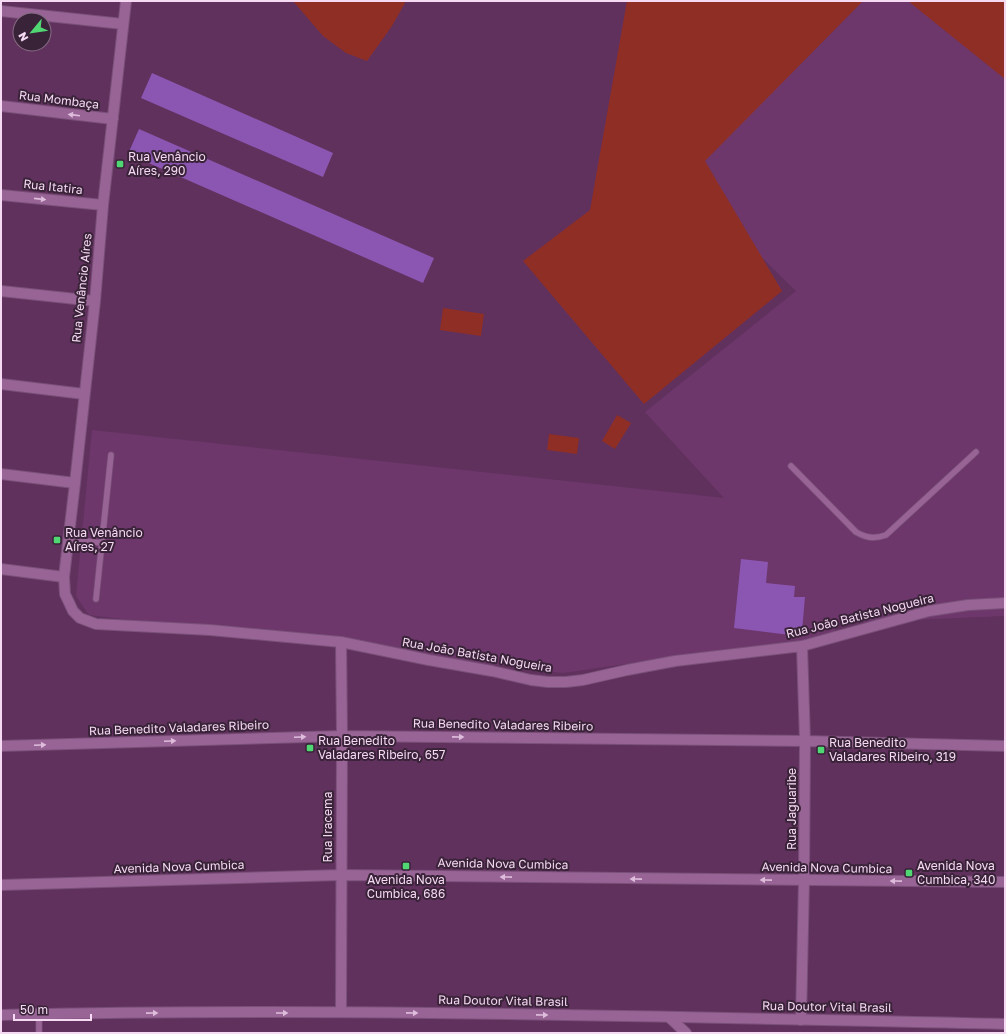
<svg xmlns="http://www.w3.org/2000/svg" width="1006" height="1034" viewBox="0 0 1006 1034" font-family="'Golos Text',sans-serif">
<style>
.built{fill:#6d376b}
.green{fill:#8f2e25}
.building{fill:#8b56b2}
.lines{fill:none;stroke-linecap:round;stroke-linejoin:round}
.lane-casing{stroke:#795078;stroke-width:7}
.street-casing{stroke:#795078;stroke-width:12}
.secondary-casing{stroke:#795078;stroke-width:12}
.lane{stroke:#986495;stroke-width:5.5}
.street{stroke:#986495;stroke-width:10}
.secondary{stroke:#986495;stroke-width:10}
.oneway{fill:#debcdc}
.poi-dot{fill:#51d674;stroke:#392338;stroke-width:1.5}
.labels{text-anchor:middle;stroke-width:4;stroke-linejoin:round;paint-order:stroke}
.street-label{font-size:12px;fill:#f6d9f3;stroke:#392338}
.poi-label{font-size:12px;fill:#f6d9f3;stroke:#392338;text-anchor:start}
</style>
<rect width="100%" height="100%" fill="#61315e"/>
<path class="built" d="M 813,1 L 1005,1 L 1005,616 L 837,623 L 834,635 L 787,643 L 728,649 L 563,673 L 89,615 L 76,596 L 92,430 L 724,498 L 645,412 L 796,291 L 673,171 Z"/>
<path class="green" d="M 293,1 L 406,1 L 392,26 L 367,61 L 346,53 L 323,36 Z
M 627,1 L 863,1 L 705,161 L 782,291 L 644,404 L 523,261 L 590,210 Z
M 908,1 L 1005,1 L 1005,79 Z
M 443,308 L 484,314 L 481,336 L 440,330 Z
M 617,415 L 631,423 L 615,449 L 602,441 Z
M 549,434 L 579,438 L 577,454 L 547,450 Z"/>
<path class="building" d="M 152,73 L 333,153 L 323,177 L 141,98 Z
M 139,129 L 434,258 L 423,283 L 128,154 Z
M 741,559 L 768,562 L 766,583 L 795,586 L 794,597 L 805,597 L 802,631 L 790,629 L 790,635 L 734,628 Z"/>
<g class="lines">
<defs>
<path id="lane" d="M 791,466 L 856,532 C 866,538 874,539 886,535 L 976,452
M 68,539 L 102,543
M 96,599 L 111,455
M 39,1015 L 39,1033"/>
<path id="street" d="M 126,1 L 103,205 L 95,301 L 75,483 L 64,577 L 65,594 L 73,611 L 80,618 L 96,624 L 210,630 L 341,642 L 429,660 L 492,671 L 531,680 L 548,682 L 566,682 L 583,680 L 627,670 L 675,661 L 802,646 L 929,611 L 968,605 L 1005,603
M 1,11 L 123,24
M 1,106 L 113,119
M 1,195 L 103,205
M 1,291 L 95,301
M 1,384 L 84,394
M 1,474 L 75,483
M 1,569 L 64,577
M 341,642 L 342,736 L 341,1012
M 1,746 L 342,736 L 805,741 L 1005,746
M 669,1017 L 686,1033
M 801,1020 L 804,880 L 805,741 L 802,646"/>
<path id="secondary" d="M 1,885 L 341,875 L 1005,882
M 1,1015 C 336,1007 670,1017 1005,1024"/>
</defs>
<use href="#lane" class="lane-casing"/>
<use href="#street" class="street-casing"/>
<use href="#secondary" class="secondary-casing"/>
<use href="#lane" class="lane"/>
<use href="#street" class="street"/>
<use href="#secondary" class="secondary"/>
</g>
<defs><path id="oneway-solid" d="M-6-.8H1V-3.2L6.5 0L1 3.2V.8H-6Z"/></defs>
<g class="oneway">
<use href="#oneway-solid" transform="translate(74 115) rotate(-173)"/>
<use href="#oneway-solid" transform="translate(40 199) rotate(6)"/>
<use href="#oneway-solid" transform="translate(300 737) rotate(-2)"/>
<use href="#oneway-solid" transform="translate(458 737) rotate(1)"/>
<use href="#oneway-solid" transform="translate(170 741) rotate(-2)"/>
<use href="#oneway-solid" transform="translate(40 745) rotate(-2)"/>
<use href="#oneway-solid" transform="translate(506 877) rotate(-179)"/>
<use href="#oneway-solid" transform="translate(636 879) rotate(-179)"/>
<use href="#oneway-solid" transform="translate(766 880) rotate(-179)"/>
<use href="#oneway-solid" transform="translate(896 881) rotate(-179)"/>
<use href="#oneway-solid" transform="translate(152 1013) rotate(-1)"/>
<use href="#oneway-solid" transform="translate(282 1013)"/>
<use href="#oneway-solid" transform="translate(412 1013) rotate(1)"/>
<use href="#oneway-solid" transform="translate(542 1015) rotate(1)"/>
</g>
<g class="poi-dot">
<rect x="116" y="160" width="8" height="8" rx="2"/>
<rect x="53" y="536" width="8" height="8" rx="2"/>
<rect x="306" y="744" width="8" height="8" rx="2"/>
<rect x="817" y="746" width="8" height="8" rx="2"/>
<rect x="402" y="862" width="8" height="8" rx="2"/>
<rect x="905" y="869" width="8" height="8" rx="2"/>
</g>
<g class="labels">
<g class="street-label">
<text transform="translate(59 100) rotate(7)" y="4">Rua Mombaça</text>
<text transform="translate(53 187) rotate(6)" y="4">Rua Itatira</text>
<text transform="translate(82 288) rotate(-84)" y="4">Rua Venâncio Aíres</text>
<text transform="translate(860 616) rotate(-14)" y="4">Rua João Batista Nogueira</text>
<text transform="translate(477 655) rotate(10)" y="4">Rua João Batista Nogueira</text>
<text transform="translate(503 725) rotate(1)" y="4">Rua Benedito Valadares Ribeiro</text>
<text transform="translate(179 728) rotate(-2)" y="4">Rua Benedito Valadares Ribeiro</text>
<text transform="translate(792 809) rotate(-90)" y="4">Rua Jaguaribe</text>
<text transform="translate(328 827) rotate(-90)" y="4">Rua Iracema</text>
<text transform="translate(503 864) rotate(1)" y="4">Avenida Nova Cumbica</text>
<text transform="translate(179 867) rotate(-2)" y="4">Avenida Nova Cumbica</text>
<text transform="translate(827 868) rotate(1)" y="4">Avenida Nova Cumbica</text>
<text transform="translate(503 1001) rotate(1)" y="4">Rua Doutor Vital Brasil</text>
<text transform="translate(827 1007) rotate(1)" y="4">Rua Doutor Vital Brasil</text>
</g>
<g class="poi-label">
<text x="128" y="161">Rua Venâncio<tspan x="128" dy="14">Aíres, 290</tspan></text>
<text x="65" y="537">Rua Venâncio<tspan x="65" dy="14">Aíres, 27</tspan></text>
<text x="318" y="745">Rua Benedito<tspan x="318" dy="14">Valadares Ribeiro, 657</tspan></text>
<text x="829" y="747">Rua Benedito<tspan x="829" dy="14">Valadares Ribeiro, 319</tspan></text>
<text x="917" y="870">Avenida Nova<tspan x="917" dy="14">Cumbica, 340</tspan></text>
<text x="406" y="884" text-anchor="middle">Avenida Nova<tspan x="406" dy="14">Cumbica, 686</tspan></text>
</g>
</g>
<rect width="1006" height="1034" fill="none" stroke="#f6d9f3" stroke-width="4"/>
<g transform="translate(32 32) rotate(241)"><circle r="19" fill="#392338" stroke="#856c83"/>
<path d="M0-3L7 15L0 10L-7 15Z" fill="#51d674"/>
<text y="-6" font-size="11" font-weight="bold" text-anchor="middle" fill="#f6d9f3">N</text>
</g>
<path d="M14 1014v6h77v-6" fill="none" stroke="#f6d9f3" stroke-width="2"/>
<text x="20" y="1014" font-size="12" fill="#f6d9f3" stroke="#392338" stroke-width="3" paint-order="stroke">50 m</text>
</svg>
